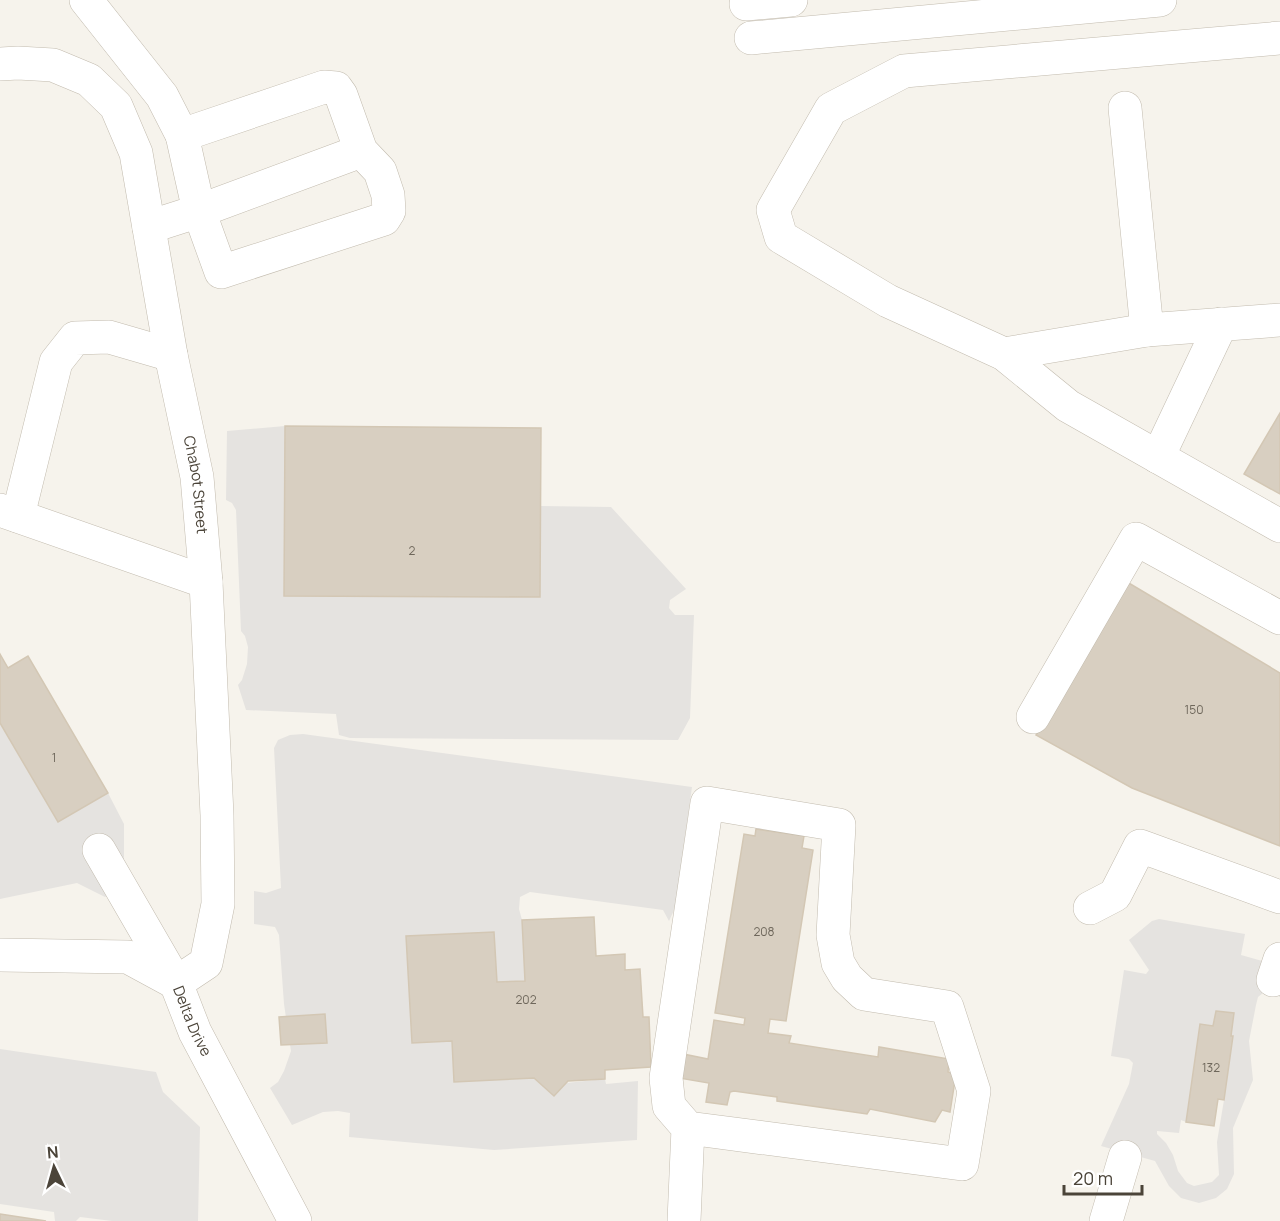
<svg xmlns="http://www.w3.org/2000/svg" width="1280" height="1221" viewBox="0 0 1280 1221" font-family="Manrope,sans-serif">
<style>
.parking{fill:#e5e3e0;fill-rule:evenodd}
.building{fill:#d8cfc1;stroke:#d3c7b4;stroke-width:1.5}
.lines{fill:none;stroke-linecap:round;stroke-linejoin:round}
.minor-casing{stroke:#c2bbae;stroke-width:34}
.minor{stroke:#fff;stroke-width:33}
.labels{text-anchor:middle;stroke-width:6;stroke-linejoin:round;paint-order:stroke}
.number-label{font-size:12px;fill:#6e675b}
.street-label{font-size:15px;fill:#4b4439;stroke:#fff}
</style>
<rect width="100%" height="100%" fill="#f6f3ec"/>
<path class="parking" d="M 285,426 L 284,596 L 540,597 L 541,506 L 611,507 L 686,589 L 670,600 L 669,608 L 675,615 L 694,615 L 690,718 L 678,740 L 350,738 L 339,735 L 336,714 L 246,710 L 238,685 L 242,680 L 247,664 L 248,647 L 245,636 L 241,631 L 236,510 L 232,503 L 226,500 L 227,431 Z
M 0,723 L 58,822 L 108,793 L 124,824 L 124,861 L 132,877 L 105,897 L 77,883 L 0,899 Z
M 303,734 L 692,787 L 675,908 L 669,921 L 663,910 L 530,892 L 520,897 L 519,909 L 522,920 L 525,981 L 497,982 L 494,932 L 406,936 L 412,1043 L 452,1041 L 455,1082 L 534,1078 L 554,1096 L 566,1083 L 605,1079 L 606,1084 L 638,1081 L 637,1140 L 494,1150 L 349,1137 L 350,1113 L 338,1111 L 323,1112 L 292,1125 L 270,1088 L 278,1082 L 284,1071 L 291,1051 L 284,1004 L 279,935 L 275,927 L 254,924 L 254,891 L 266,893 L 281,888 L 274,748 L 278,740 L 290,735 Z
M 1159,919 L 1245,934 L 1241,955 L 1280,966 L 1280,997 L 1271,992 L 1263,993 L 1258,997 L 1256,1005 L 1249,1041 L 1253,1080 L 1233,1128 L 1234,1174 L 1227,1189 L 1216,1198 L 1199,1203 L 1181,1198 L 1169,1186 L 1155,1161 L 1101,1146 L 1129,1084 L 1133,1063 L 1129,1059 L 1111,1056 L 1124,970 L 1146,974 L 1149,970 L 1129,940 L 1152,921 ZM 1218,1099 L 1224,1100 L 1217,1142 L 1219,1175 L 1212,1182 L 1194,1186 L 1187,1183 L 1178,1171 L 1173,1155 L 1166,1143 L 1157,1134 L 1157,1131 L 1179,1133 L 1181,1120 L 1186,1122 Z
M 0,1049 L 156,1072 L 163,1092 L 200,1127 L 198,1221 L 112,1221 L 80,1217 L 76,1221 L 55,1221 L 54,1212 L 0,1204 Z"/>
<path class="building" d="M 1280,413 L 1280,494 L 1244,474 Z
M 285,426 L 541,428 L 540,597 L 284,596 Z
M 1127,582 L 1280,673 L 1280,846 L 1132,788 L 1036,735 Z
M 0,654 L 8,668 L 28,656 L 108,793 L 58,822 L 0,723 Z
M 756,829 L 804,836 L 802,848 L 813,850 L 786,1021 L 770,1019 L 768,1033 L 791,1036 L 789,1043 L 878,1057 L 879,1047 L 949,1059 L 948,1072 L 956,1074 L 950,1112 L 942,1110 L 935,1122 L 870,1109 L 867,1114 L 777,1101 L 777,1097 L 734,1091 L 730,1092 L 727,1105 L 706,1102 L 709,1083 L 679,1078 L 683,1054 L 708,1059 L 714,1020 L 744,1025 L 745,1018 L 715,1013 L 744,834 L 755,836 Z
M 594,917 L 596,956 L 625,954 L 625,970 L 640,969 L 643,1017 L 649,1017 L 651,1067 L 605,1070 L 605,1079 L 568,1081 L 554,1096 L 534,1078 L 454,1082 L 452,1041 L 412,1043 L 406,936 L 494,932 L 497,982 L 525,981 L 522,920 Z
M 1216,1011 L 1234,1013 L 1231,1036 L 1233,1036 L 1224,1100 L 1218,1099 L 1214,1126 L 1186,1122 L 1200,1024 L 1213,1026 Z
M 325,1014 L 327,1043 L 281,1045 L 279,1017 Z
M 0,1214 L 46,1221 L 0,1221 Z"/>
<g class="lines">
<defs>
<g id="minor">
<path d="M 86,0 L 162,96 L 182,135"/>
<path d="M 746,4 L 791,0"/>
<path d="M 751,38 L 1160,0"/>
<path d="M 1280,38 L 904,71 L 831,109 L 773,210 L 781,237 L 888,301 L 1004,354 L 1068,406 L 1280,526"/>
<path id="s1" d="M 0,64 L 18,63 L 53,65 L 89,80 L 116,106 L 136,153 L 171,355 L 197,477 L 206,582 L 217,815 L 218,904 L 206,963 L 176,983"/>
<path d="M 1125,108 L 1147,330 L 1280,320"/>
<path d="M 149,227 L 199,211 L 221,272 L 384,219 L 389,211 L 388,195 L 380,171 L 361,151 L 341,95 L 336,88 L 324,87 L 182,135 L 199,211 L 361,151"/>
<path d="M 1004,354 L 1147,330"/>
<path d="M 1158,457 L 1221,324"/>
<path d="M 0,510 L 206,582"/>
<path d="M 18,516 L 56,362 L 75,338 L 109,337 L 171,355"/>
<path d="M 1033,717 L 1136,539 L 1280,618"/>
<path id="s2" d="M 99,850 L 176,983 L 195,1032 L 295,1221"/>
<path d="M 1090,908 L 1115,895 L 1140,846 L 1280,897"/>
<path d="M 0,955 L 128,957 L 176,983"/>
<path d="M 1273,980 L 1280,959"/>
<path d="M 684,1221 L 688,1128 L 669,1106 L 666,1078 L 707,803 L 839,825 L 833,935 L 838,963 L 847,978 L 864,994 L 947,1007 L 974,1091 L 962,1164 L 688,1128"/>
<path d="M 1106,1221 L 1125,1157"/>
</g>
</defs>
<use href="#minor" class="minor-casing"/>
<use href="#minor" class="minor"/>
</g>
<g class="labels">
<g class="number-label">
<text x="412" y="555">2</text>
<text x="1194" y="714">150</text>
<text x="54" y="762">1</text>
<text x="764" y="936">208</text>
<text x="526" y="1004">202</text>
<text x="1211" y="1072">132</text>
</g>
<g class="street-label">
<text dy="5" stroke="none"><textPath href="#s1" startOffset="518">Chabot Street</textPath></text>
<text dy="5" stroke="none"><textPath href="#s2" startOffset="195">Delta Drive</textPath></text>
</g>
</g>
<g transform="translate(54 1167) rotate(355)" stroke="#ffffff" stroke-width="4.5" paint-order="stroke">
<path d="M0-4.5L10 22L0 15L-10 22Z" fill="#4b4439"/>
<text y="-9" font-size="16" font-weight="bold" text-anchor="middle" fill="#4b4439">N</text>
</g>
<path d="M1064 1185v9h78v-9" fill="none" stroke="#4b4439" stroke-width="3"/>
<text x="1073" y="1185" font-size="18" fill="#4b4439" stroke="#ffffff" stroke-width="4.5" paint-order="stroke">20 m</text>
</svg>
